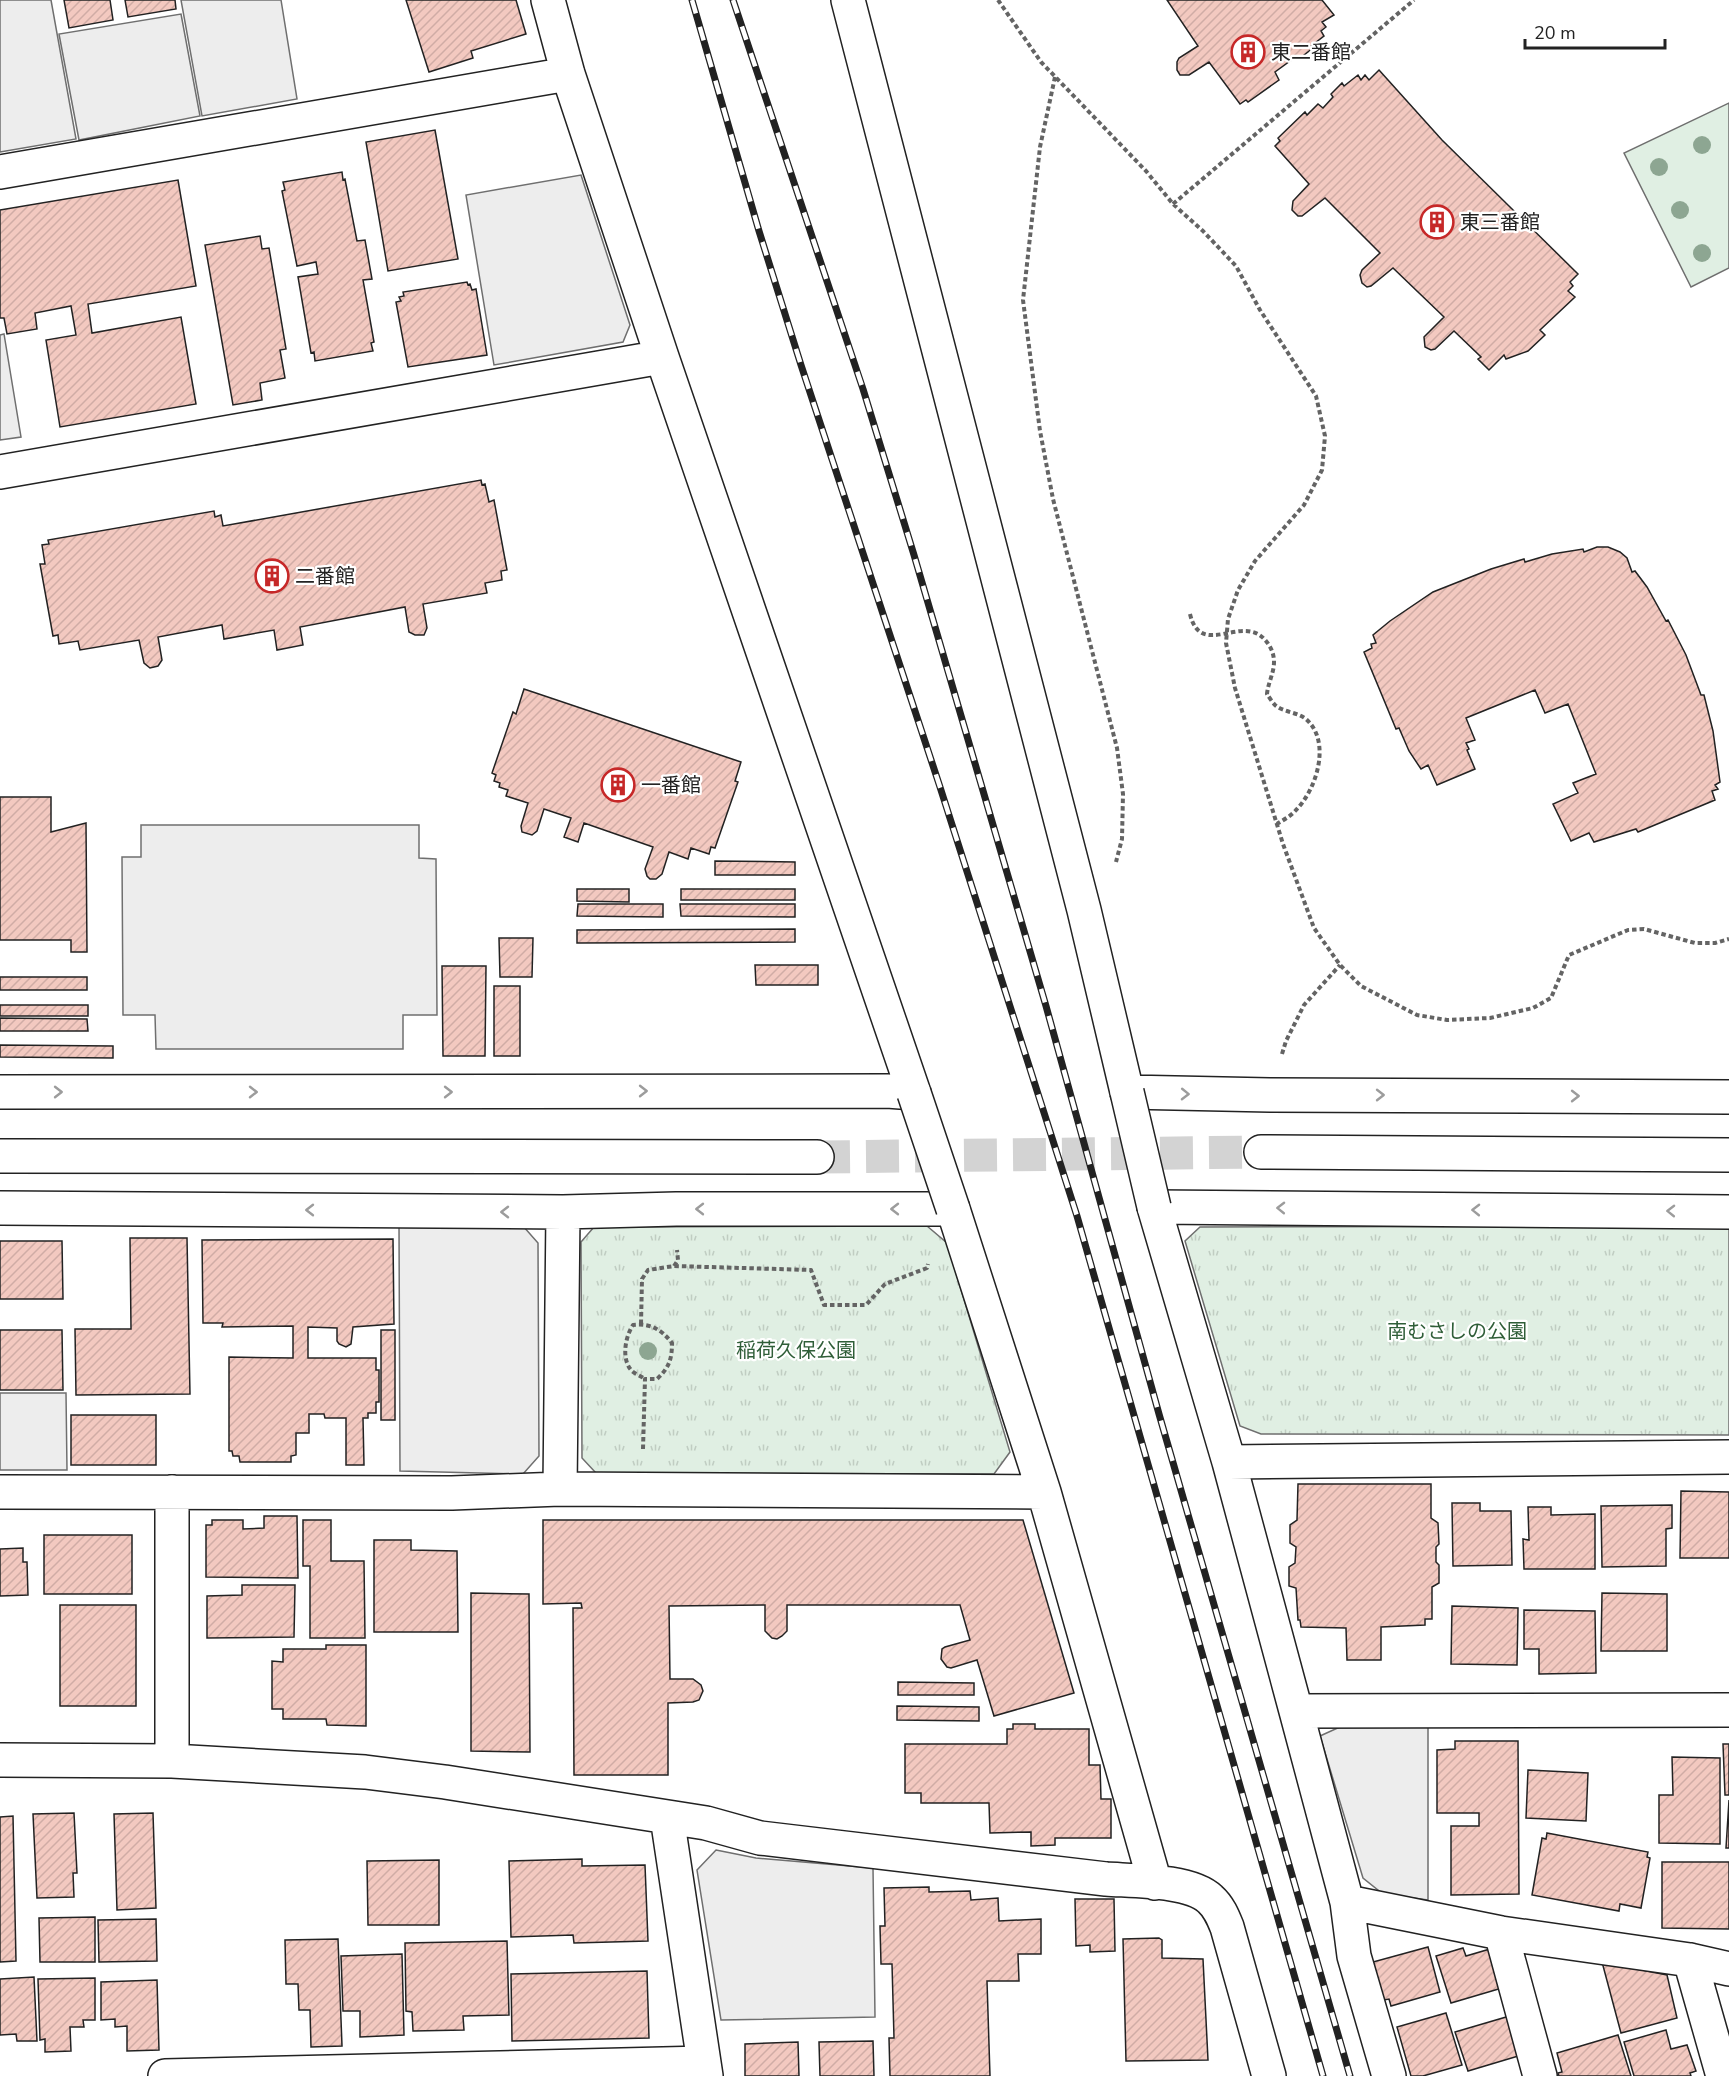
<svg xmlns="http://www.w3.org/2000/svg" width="1729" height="2076" viewBox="0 0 1729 2076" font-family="'Nunito Sans','Noto Sans JP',sans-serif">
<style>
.grass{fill:url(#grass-tufts);stroke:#6f6f6f;stroke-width:1.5}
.garden{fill:#e0efe3;stroke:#6f6f6f;stroke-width:1.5}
.parking{fill:#ededed;stroke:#6f6f6f;stroke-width:1.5}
.building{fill:url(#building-hatch);stroke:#222;stroke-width:1.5}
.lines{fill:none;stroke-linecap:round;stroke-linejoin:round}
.secondary-tunnel{stroke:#d3d3d3;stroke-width:33;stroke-dasharray:33 16;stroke-linecap:butt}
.street-casing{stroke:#222;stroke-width:36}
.secondary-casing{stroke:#222;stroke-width:36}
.path{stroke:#646464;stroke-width:4;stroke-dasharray:4.5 3;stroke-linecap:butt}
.street{stroke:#fff;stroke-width:33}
.secondary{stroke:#fff;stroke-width:33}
.rail-casing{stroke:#222;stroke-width:7}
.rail{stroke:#fff;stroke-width:4.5;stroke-dasharray:14;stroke-linecap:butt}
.street-bridge-casing{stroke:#222;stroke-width:36;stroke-linecap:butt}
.street-bridge{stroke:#fff;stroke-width:33}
.tree{fill:#8da692}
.oneway{stroke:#9c9c9c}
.labels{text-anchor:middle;stroke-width:4.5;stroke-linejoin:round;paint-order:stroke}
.poi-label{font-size:20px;fill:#222;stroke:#fff;text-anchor:start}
.park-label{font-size:20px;fill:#2f5e38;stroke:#fff}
</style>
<defs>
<pattern id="grass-tufts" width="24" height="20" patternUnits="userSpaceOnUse" patternTransform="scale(1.5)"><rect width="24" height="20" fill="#e0efe3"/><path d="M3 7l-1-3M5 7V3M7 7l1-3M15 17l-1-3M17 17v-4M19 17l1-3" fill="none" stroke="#c0cdc2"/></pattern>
<pattern id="building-hatch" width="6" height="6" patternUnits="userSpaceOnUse" patternTransform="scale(1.5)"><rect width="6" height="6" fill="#f3c9c0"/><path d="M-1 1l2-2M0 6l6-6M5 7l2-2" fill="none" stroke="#d0aca5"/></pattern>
</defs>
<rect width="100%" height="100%" fill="#fff"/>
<path class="grass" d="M 927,1226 L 947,1243 L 1010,1452 L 994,1474 L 596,1473 L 582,1458 L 581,1242 L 594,1227 Z
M 1729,1226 L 1729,1435 L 1261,1434 L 1240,1426 L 1185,1241 L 1200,1227 Z"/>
<path class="garden" d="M 1729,103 L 1729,268 L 1691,287 L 1624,153 Z"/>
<path class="parking" d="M 0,0 L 51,0 L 76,139 L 0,152 Z
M 181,0 L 281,0 L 297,99 L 202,116 Z
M 181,14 L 200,116 L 79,140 L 59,34 Z
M 581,175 L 630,325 L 623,342 L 494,365 L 466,195 Z
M 4,334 L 21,437 L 0,440 L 0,335 Z
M 141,825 L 419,825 L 419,858 L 436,859 L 437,1015 L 403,1015 L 403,1049 L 156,1049 L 155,1015 L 123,1015 L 122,857 L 141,857 Z
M 399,1224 L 523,1226 L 538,1243 L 539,1456 L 523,1474 L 400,1471 Z
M 0,1393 L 66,1393 L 67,1470 L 0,1470 Z
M 1342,1726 L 1428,1727 L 1428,1900 L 1383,1894 L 1363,1878 L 1320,1736 Z
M 716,1850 L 756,1858 L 873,1868 L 875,2017 L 721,2020 L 697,1870 Z"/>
<path class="building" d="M 64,0 L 110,0 L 113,20 L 69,28 Z
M 125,0 L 175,0 L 176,9 L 128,17 Z
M 406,0 L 516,0 L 526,34 L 471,51 L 473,58 L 429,72 Z
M 1167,0 L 1322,0 L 1334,15 L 1322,22 L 1326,27 L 1321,31 L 1324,36 L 1311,46 L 1313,48 L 1299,59 L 1297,56 L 1275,72 L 1279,80 L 1248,102 L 1246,100 L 1240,104 L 1209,62 L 1189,75 L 1180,75 L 1177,70 L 1177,62 L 1179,58 L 1198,46 Z
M 1379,70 L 1442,140 L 1578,274 L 1570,282 L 1573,286 L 1568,291 L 1575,297 L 1540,330 L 1545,335 L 1528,351 L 1506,359 L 1504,355 L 1489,370 L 1478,359 L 1481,357 L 1454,331 L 1435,349 L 1431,350 L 1425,347 L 1424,337 L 1444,317 L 1393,268 L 1371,286 L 1367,287 L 1362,283 L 1360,275 L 1362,270 L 1380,253 L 1325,198 L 1302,216 L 1298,216 L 1292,210 L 1293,201 L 1309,184 L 1275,146 L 1280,141 L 1278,138 L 1305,112 L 1307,115 L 1318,104 L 1323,108 L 1333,97 L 1331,94 L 1342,83 L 1344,86 L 1358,75 L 1361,80 L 1365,75 L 1369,80 Z
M 435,130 L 458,259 L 388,271 L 366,142 Z
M 342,172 L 343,180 L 345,179 L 357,241 L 365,240 L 372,279 L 363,280 L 374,342 L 371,343 L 373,351 L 315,361 L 314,352 L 311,353 L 298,277 L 318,274 L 316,262 L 297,266 L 282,191 L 285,190 L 283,182 Z
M 178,180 L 196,286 L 88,304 L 92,333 L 181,317 L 196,404 L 60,427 L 46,340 L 76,335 L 71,306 L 35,313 L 37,329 L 7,334 L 4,318 L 0,318 L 0,210 Z
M 260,236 L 262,249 L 269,248 L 286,349 L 280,350 L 285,378 L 260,383 L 262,400 L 233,405 L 205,245 Z
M 467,282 L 468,285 L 470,284 L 472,290 L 476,289 L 487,355 L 408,367 L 396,302 L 401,301 L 399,297 L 404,296 L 403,292 Z
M 481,480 L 482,485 L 485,484 L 489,502 L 494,500 L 507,570 L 501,571 L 502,580 L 485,583 L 487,593 L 423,604 L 427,628 L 424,635 L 415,635 L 409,632 L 405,607 L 300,627 L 303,645 L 277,650 L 274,630 L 224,639 L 222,625 L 158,637 L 162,660 L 158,666 L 150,668 L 144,663 L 139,640 L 80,650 L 78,641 L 59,644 L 58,635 L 53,636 L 40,564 L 45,564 L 42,545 L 49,544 L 48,540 L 214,511 L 215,517 L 221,515 L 223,526 Z
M 1597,547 L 1608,547 L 1620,552 L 1627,558 L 1632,572 L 1635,571 L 1647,587 L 1666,621 L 1668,620 L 1686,655 L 1701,695 L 1704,695 L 1713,731 L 1720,782 L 1715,785 L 1718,789 L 1712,791 L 1715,800 L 1638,832 L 1636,829 L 1594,842 L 1589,833 L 1571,841 L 1553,804 L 1578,793 L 1573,783 L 1596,774 L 1568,704 L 1545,713 L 1535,690 L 1466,718 L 1475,740 L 1466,743 L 1469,749 L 1467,750 L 1475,769 L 1437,785 L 1428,765 L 1421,769 L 1409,751 L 1399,728 L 1396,729 L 1364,652 L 1372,648 L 1371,644 L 1376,643 L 1373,635 L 1390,621 L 1433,592 L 1491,569 L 1524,559 L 1525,562 L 1552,554 L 1583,549 L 1584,552 Z
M 524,689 L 741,762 L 735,781 L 738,782 L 715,848 L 711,847 L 709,854 L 691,848 L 688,859 L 669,852 L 662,874 L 656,879 L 650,879 L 647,876 L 645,869 L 653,847 L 584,823 L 578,842 L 564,837 L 571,818 L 544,809 L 537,831 L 532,835 L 522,832 L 521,826 L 528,803 L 506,796 L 508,790 L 499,787 L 500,783 L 494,781 L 496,775 L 492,773 L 513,712 L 516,714 Z
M 0,797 L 51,797 L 51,832 L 86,823 L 87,952 L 71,952 L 71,940 L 0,940 Z
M 715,861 L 795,862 L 795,875 L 715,875 Z
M 577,889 L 629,889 L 629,902 L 577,901 Z
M 681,889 L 795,889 L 795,900 L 681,900 Z
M 578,904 L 663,904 L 663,917 L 577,916 Z
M 680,904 L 795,904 L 795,917 L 681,916 Z
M 795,929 L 795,942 L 577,943 L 577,930 Z
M 499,938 L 533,938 L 532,977 L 500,977 Z
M 755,965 L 818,965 L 818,985 L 756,985 Z
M 442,966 L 486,966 L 485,1056 L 443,1056 Z
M 0,977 L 87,977 L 87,990 L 0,990 Z
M 494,986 L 520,986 L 520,1056 L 494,1056 Z
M 0,1005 L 88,1005 L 88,1016 L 0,1016 Z
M 0,1018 L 87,1019 L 88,1031 L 0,1031 Z
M 0,1045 L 113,1046 L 113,1058 L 0,1057 Z
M 130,1238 L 187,1238 L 190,1394 L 76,1395 L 75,1329 L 131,1329 Z
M 393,1239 L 394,1324 L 353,1327 L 351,1344 L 346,1347 L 339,1344 L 337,1341 L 337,1328 L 308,1327 L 308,1358 L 376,1358 L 376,1370 L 379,1370 L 379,1402 L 376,1402 L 376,1413 L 368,1413 L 368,1418 L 363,1418 L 364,1465 L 346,1465 L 346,1418 L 325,1418 L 324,1414 L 309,1414 L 309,1433 L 296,1433 L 296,1455 L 291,1456 L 291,1462 L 240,1462 L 239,1456 L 233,1456 L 232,1451 L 229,1451 L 229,1357 L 293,1358 L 293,1326 L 222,1327 L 223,1323 L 203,1323 L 202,1240 Z
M 0,1241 L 62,1241 L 63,1299 L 0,1299 Z
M 0,1330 L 62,1330 L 63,1390 L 0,1390 Z
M 381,1330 L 395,1330 L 395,1420 L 381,1420 Z
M 71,1415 L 156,1415 L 156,1465 L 71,1465 Z
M 1298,1484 L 1431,1484 L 1431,1518 L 1438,1523 L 1439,1544 L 1436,1547 L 1436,1562 L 1439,1565 L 1439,1583 L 1432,1587 L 1432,1619 L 1425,1619 L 1425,1625 L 1381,1627 L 1381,1660 L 1347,1660 L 1346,1628 L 1301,1627 L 1300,1620 L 1298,1620 L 1296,1588 L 1289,1586 L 1289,1567 L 1295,1563 L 1296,1547 L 1290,1543 L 1290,1525 L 1297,1520 Z
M 1681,1491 L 1729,1492 L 1729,1558 L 1680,1558 Z
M 1452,1503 L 1480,1503 L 1480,1511 L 1511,1511 L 1512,1565 L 1453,1566 Z
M 1672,1505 L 1672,1528 L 1666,1529 L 1666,1566 L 1602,1567 L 1601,1506 Z
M 1528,1507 L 1551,1507 L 1551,1515 L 1595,1514 L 1595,1569 L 1524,1569 L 1523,1539 L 1529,1540 Z
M 264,1516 L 297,1516 L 298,1578 L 206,1577 L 206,1525 L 212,1525 L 212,1520 L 243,1520 L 243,1529 L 264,1528 Z
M 303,1520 L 331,1520 L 331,1561 L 364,1561 L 365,1638 L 310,1638 L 310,1566 L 303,1566 Z
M 543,1520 L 1023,1520 L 1074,1693 L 994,1716 L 977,1660 L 951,1668 L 947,1667 L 941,1659 L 942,1649 L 945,1647 L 970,1640 L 960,1605 L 787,1605 L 787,1631 L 782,1636 L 777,1639 L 772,1638 L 765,1631 L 765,1605 L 669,1606 L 670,1679 L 693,1679 L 701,1685 L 703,1691 L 699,1700 L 693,1702 L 668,1703 L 668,1775 L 574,1775 L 573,1608 L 582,1608 L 581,1603 L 543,1604 Z
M 44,1535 L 132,1535 L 132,1594 L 44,1594 Z
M 374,1540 L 411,1540 L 411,1550 L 457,1551 L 458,1632 L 374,1632 Z
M 23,1548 L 23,1562 L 27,1562 L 28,1595 L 0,1596 L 0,1549 Z
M 242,1585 L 295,1585 L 294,1637 L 207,1638 L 207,1596 L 242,1595 Z
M 471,1593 L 529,1594 L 530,1752 L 471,1751 Z
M 1602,1593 L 1667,1594 L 1667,1651 L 1601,1651 Z
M 60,1605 L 136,1605 L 136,1706 L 60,1706 Z
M 1452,1606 L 1518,1608 L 1517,1665 L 1451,1664 Z
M 1524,1610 L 1595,1611 L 1596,1673 L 1539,1674 L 1539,1649 L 1524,1649 Z
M 326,1645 L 366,1645 L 366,1726 L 327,1725 L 326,1719 L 283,1719 L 283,1709 L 272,1709 L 272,1661 L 283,1662 L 283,1649 L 326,1649 Z
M 898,1682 L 974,1683 L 974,1695 L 898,1695 Z
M 897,1706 L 979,1707 L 979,1721 L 897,1720 Z
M 1013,1724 L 1035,1724 L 1035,1729 L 1089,1729 L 1089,1765 L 1100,1765 L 1101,1799 L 1111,1799 L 1111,1838 L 1055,1838 L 1055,1845 L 1031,1846 L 1031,1832 L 990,1833 L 989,1803 L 921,1803 L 921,1793 L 905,1793 L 905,1744 L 1007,1744 L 1007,1729 L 1013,1729 Z
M 1455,1741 L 1518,1741 L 1519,1894 L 1451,1895 L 1451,1826 L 1479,1826 L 1479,1813 L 1437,1813 L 1437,1750 L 1455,1749 Z
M 1723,1744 L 1729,1744 L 1729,1795 L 1725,1795 Z
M 1672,1757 L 1720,1758 L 1720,1844 L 1659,1843 L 1659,1795 L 1673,1795 Z
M 1528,1770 L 1588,1773 L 1586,1821 L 1526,1818 Z
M 1729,1800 L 1729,1848 L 1726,1848 Z
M 74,1813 L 77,1873 L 73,1873 L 74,1897 L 37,1898 L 33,1814 Z
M 153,1813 L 156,1908 L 117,1910 L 114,1814 Z
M 13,1816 L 16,1961 L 0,1962 L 0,1817 Z
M 1547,1833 L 1648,1852 L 1647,1857 L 1650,1858 L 1641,1908 L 1620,1904 L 1619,1911 L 1532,1895 L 1542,1838 L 1546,1839 Z
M 582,1859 L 582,1866 L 645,1865 L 648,1941 L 574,1943 L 573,1935 L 511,1937 L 509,1861 Z
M 439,1860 L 439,1925 L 368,1925 L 367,1861 Z
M 1662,1862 L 1729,1862 L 1729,1929 L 1662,1928 Z
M 929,1887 L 929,1892 L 970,1891 L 971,1900 L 998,1898 L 999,1921 L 1041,1919 L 1041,1954 L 1018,1954 L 1019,1981 L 987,1981 L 990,2076 L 890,2076 L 889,2038 L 894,2038 L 892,1964 L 881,1964 L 880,1926 L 885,1926 L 884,1888 Z
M 1075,1899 L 1114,1899 L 1115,1951 L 1090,1952 L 1090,1945 L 1076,1946 Z
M 95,1917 L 95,1962 L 40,1962 L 39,1918 Z
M 156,1919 L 157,1961 L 99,1962 L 98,1920 Z
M 1159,1938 L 1162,1940 L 1162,1958 L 1203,1959 L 1208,2060 L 1126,2061 L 1123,1939 Z
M 338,1939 L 342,2046 L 311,2047 L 310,2010 L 299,2010 L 298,1984 L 286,1984 L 285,1940 Z
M 507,1941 L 509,2015 L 463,2016 L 464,2030 L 413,2031 L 412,2012 L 406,2011 L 405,1943 Z
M 1428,1947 L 1440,1992 L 1391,2006 L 1389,1999 L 1384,2000 L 1373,1962 Z
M 1463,1948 L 1466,1956 L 1490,1949 L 1502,1988 L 1451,2003 L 1436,1956 Z
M 402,1954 L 404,2035 L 360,2037 L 360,2011 L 343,2011 L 341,1956 Z
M 1602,1962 L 1667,1975 L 1677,2018 L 1621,2033 Z
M 647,1971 L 649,2038 L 512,2041 L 511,1974 Z
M 34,1977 L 37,2041 L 17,2041 L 16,2034 L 0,2035 L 0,1979 Z
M 95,1978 L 95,2020 L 83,2020 L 84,2027 L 70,2027 L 71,2051 L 45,2052 L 45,2039 L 40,2040 L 38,1979 Z
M 157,1980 L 159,2050 L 127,2051 L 127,2026 L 115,2027 L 115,2019 L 101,2020 L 101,1982 Z
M 1446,2013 L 1462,2065 L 1423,2076 L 1411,2076 L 1397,2027 Z
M 1513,2015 L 1525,2054 L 1468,2071 L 1455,2032 Z
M 1666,2030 L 1671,2049 L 1687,2045 L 1696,2071 L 1690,2073 L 1691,2076 L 1634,2076 L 1624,2042 Z
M 1618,2035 L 1631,2076 L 1559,2076 L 1558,2073 L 1562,2072 L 1557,2053 Z
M 873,2041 L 874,2076 L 820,2076 L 819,2042 Z
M 798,2042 L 799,2076 L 745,2076 L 745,2044 Z"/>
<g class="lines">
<path class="secondary-tunnel" d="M 817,1157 L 1261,1152"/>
<defs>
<path id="street" d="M 848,0 L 1084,910 L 1127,1092 L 1270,1095 L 1729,1097
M 0,172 L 568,74
M 0,472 L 662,357
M 0,1092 L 887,1091 L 914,1093 L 662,357 L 568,74 L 548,0
M 0,1208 L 563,1212 L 676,1209 L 953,1209 L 1044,1492 L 1155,1883
M 1229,1462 L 1729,1457
M 560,1489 L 563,1212
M 0,1492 L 452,1493 L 560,1489 L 1044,1492
M 1296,1711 L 1729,1710
M 0,1760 L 172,1761 L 365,1772 L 445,1782 L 706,1823 L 760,1838 L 1106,1879 C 1133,1881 1190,1880 1210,1899 C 1219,1907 1223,1917 1227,1927 L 1269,2076
M 172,1761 L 172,1492
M 667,1817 L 706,2076
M 1347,1902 L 1501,1933 L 1690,1960 L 1729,1969
M 1501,1933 L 1540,2076
M 1690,1960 L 1723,2076
M 165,2076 L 704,2063
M 1389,2076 L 1354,1956 L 1347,1902 L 1296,1711 L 1229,1462 L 1154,1207 L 1729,1212"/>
<path id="secondary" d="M 1261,1152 L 1729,1155
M 0,1156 L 817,1157"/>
</defs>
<use href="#street" class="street-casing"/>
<use href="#secondary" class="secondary-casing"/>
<path class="path" d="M 998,0 L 1041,62 L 1146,171 L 1173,204 L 1203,231 L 1236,266 L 1260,310 L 1316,396 L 1325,436 L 1322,470 L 1304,505 L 1255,561 L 1238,590 L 1228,619 L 1226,643 L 1235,688 L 1283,844 L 1314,928 L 1340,965 L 1361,986 L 1417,1015 L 1447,1020 L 1490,1018 L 1533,1008 L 1551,998 L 1569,955 L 1628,930 L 1644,929 L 1695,943 L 1715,943 L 1729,939
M 1055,77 L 1040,147 L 1023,300 L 1040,431 L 1053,499 L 1117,748 L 1123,794 L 1122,839 L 1116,862
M 1173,204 L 1414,0
M 1190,614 C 1201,660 1243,612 1266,641 C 1271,647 1274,654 1274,662 C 1274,673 1268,683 1267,694 C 1269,697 1272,702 1275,705 C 1284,713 1300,712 1308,721 C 1331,744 1316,790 1296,810 C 1291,816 1283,820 1277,824
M 1282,1054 L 1286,1041 L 1304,1005 L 1340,965
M 674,1266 L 678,1260 L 677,1250
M 641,1324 L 642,1279 L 648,1270 L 674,1266 L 811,1270 L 824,1305 L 866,1305 L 885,1284 L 927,1268 L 928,1264
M 643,1449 L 645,1379 L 657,1379 C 669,1368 672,1359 672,1343 C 661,1329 650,1323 633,1325 C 625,1337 621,1360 632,1371 C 635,1374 641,1376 645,1379"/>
<use href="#street" class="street"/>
<use href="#secondary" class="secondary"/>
<defs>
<path id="rail" d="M 692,0 L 759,231 L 801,365 L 940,787 L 1077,1216 L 1323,2076
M 733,0 L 863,389 L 914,555 L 1046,1006 L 1159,1414 L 1350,2076"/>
</defs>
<use href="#rail" class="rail-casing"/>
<use href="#rail" class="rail"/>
<defs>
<path id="street-bridge" d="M 1127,1092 L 1154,1207
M 914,1093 L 953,1209"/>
</defs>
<use href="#street-bridge" class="street-bridge-casing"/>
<use href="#street-bridge" class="street-bridge"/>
</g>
<g class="tree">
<circle cx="1702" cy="145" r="9"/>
<circle cx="1659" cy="167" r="9"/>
<circle cx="1680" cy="210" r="9"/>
<circle cx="1702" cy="253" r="9"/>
<circle cx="648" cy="1351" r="9"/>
</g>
<defs><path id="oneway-chevron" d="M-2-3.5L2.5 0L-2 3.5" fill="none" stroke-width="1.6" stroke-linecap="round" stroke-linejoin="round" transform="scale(1.5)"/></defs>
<g class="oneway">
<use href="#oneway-chevron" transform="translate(643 1091)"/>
<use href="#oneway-chevron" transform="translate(58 1092)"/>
<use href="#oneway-chevron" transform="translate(253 1092)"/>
<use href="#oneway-chevron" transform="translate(448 1092)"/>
<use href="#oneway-chevron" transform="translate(1185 1094) rotate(1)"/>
<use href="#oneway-chevron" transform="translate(1380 1095)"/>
<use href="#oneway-chevron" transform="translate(1575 1096)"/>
<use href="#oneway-chevron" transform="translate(1281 1208) rotate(-179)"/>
<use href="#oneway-chevron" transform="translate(700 1209) rotate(180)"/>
<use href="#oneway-chevron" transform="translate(895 1209) rotate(180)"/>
<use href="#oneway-chevron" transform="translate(310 1210) rotate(-180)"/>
<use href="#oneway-chevron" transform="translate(1476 1210) rotate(-179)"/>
<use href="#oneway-chevron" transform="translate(1671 1211) rotate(-179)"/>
<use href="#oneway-chevron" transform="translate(505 1212) rotate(-180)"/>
</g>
<defs>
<symbol id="building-ring" viewBox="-11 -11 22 22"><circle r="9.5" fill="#fff" stroke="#c62828" stroke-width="1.5"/><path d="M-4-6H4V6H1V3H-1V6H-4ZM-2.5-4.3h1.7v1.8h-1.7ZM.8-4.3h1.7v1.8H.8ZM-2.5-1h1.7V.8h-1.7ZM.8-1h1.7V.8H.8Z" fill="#c62828"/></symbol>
</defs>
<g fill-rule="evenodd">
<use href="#building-ring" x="1229" y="33" width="38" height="38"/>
<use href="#building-ring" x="1418" y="203" width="38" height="38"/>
<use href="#building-ring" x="253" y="557" width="38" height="38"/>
<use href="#building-ring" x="599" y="766" width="38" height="38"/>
</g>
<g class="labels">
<g class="poi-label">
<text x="1271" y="59">東二番館</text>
<text x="1460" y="229">東三番館</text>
<text x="295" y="583">二番館</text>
<text x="641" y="792">一番館</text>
</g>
<g class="park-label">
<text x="1457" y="1338">南むさしの公園</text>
<text x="796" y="1357">稲荷久保公園</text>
</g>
</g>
<path d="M1525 39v9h140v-9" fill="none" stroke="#222222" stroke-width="3"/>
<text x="1534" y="39" font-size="18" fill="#222222" stroke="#ffffff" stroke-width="4.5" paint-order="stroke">20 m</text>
</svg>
